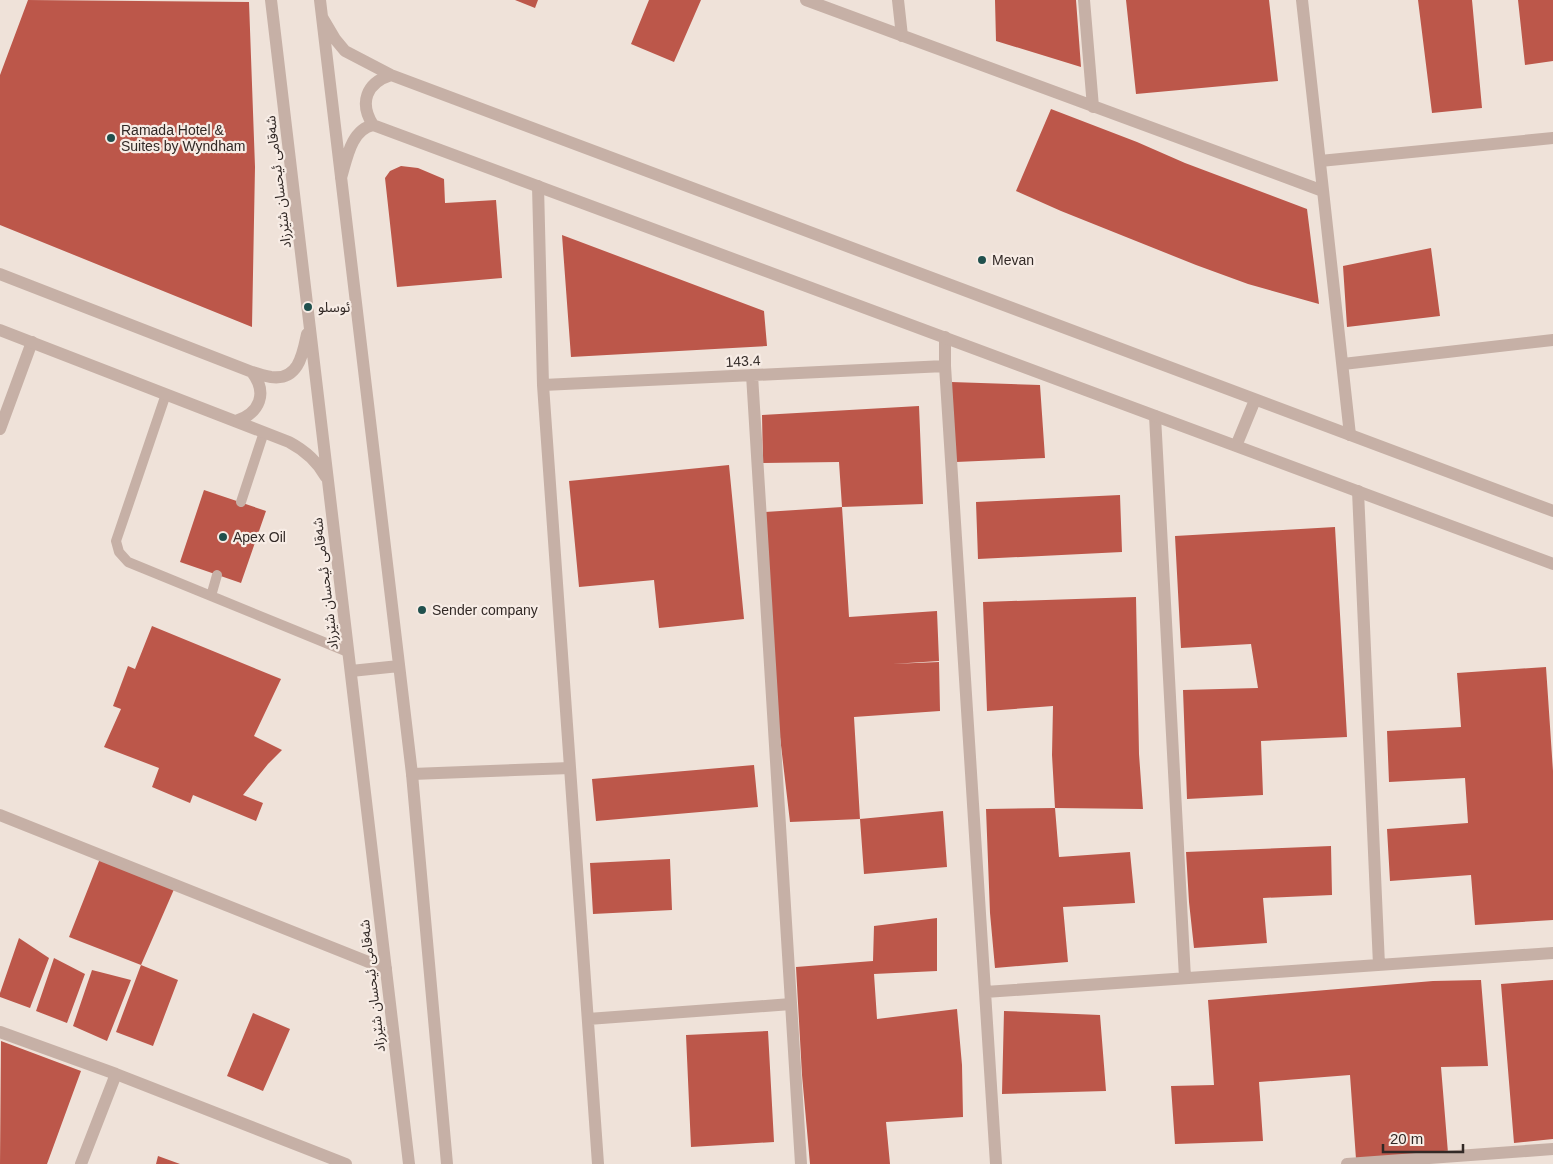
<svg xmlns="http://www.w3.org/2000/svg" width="1553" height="1164" viewBox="0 0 1553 1164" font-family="Arial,'Noto Sans Arabic',sans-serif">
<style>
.building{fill:#bc574a}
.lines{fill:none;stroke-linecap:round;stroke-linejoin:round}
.service{stroke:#c6b0a6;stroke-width:10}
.minor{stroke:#c6b0a6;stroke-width:12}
.tertiary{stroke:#c6b0a6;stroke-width:12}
.poi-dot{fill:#20504d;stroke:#f7ece5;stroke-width:2}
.labels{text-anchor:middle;stroke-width:4.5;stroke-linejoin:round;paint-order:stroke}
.poi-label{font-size:14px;fill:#322926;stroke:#f7ece5;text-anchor:start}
.street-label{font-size:14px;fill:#322926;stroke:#f7ece5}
</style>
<rect width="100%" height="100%" fill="#efe2d9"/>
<path class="building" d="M 28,0 L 249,2 L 255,167 L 252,327 L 0,225 L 0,75 Z
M 515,0 L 538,0 L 535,8 Z
M 649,0 L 701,0 L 674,62 L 631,44 Z
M 995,0 L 1076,0 L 1081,67 L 996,41 Z
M 1126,0 L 1269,0 L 1278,81 L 1136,94 Z
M 1418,0 L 1472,0 L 1482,108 L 1432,113 Z
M 1518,0 L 1553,0 L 1553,61 L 1525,65 Z
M 1051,109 L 1137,142 L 1185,163 L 1307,209 L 1319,304 L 1248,284 L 1196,265 L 1061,211 L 1016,191 Z
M 401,166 L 418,168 L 444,179 L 445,203 L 496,200 L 502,278 L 397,287 L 385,178 L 390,171 Z
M 562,235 L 764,311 L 767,346 L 571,357 Z
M 1431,248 L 1440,316 L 1347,327 L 1343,266 Z
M 951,382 L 1040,385 L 1045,458 L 956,462 Z
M 919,406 L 923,504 L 842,507 L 839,462 L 763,463 L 762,415 Z
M 729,465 L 744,619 L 659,628 L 654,580 L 579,587 L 569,481 Z
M 204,490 L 266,511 L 241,583 L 180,562 Z
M 1120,495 L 1122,552 L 978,559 L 976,502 Z
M 842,507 L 849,617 L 937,611 L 939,661 L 892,664 L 939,662 L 940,711 L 854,717 L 860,819 L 790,822 L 778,720 L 765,512 Z
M 1335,527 L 1347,737 L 1261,741 L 1263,795 L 1187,799 L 1183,690 L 1258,688 L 1251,644 L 1181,648 L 1175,536 Z
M 1136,597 L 1139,754 L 1143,809 L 1055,808 L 1059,857 L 1130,852 L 1135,903 L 1063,907 L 1068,962 L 995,968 L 990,913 L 986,809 L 1055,808 L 1052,755 L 1053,706 L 987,711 L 983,602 Z
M 152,626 L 281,679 L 254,736 L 282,750 L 268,764 L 243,795 L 263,803 L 256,821 L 193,795 L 190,803 L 152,787 L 159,768 L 104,747 L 121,709 L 113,706 L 128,666 L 135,669 Z
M 1546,667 L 1553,771 L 1553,920 L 1475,925 L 1471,875 L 1390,881 L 1387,829 L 1468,823 L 1465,778 L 1389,782 L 1387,731 L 1461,727 L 1457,673 Z
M 754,765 L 758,807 L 596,821 L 592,779 Z
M 943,811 L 947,867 L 864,874 L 860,819 Z
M 1331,846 L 1332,895 L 1263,898 L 1267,943 L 1194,948 L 1189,902 L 1186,852 Z
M 101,856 L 175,887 L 141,965 L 69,937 Z
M 670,859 L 672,910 L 593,914 L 590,863 Z
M 937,918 L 937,971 L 874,974 L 877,1019 L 957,1009 L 962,1065 L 963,1117 L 886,1122 L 890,1164 L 810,1164 L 802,1075 L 796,967 L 873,961 L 874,926 Z
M 19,938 L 49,958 L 30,1008 L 0,997 L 0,993 Z
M 54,958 L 85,974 L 67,1023 L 36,1011 Z
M 141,965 L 178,980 L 153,1046 L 116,1032 Z
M 92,970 L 131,980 L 107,1041 L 73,1026 Z
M 1481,980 L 1488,1066 L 1441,1067 L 1448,1153 L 1356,1159 L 1350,1075 L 1259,1082 L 1263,1141 L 1175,1144 L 1171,1086 L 1214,1085 L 1208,1000 L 1433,981 Z
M 1553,980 L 1553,1139 L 1514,1143 L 1501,984 Z
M 1004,1011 L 1100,1015 L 1106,1091 L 1002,1094 Z
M 253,1013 L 290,1029 L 263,1091 L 227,1076 Z
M 768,1031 L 774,1142 L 691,1147 L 686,1035 Z
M 1,1041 L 81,1071 L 47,1164 L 0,1164 Z
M 158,1156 L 180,1164 L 156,1164 Z"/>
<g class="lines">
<path class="service" d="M 166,394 L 116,541 L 119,552 L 128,562 L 348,652
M 241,502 L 264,432
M 211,596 L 217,575"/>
<path class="minor" d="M 806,0 L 1323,191
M 898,0 L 902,36
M 1084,0 L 1093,107
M 1302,0 L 1350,435
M 1320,161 L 1553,138
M 538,186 L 543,385 L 598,1164
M 945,337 L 945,366 L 996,1164
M 1343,364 L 1553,340
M 752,375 L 801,1164
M 543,385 L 945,366
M 1155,416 L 1185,978
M 0,429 L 32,342
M 1358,491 L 1379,965
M 412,774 L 570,768
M 0,815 L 386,969
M 985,992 L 1553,953
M 588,1019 L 791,1004
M 0,1032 L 116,1074 L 346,1164
M 81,1164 L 116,1074
M 1347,1164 L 1553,1149"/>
<path class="tertiary" d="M 271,0 L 409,1164
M 320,0 L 412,774 L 447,1164
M 322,17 L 335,39 L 345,51 L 391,75 L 1553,511
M 373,125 C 359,103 366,83 391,75
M 341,178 C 347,158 351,130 373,125 L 1553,564
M 0,274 L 252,372 C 258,374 265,376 271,377 C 299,381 303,353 307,334
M 0,330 L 289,442 C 306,451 317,461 326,477
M 236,421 C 260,413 268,393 252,372
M 1236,446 L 1255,400
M 351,671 L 399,666"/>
</g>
<g class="poi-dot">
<circle cx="111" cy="138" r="5"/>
<circle cx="982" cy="260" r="5"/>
<circle cx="308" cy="307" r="5"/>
<circle cx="223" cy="537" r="5"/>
<circle cx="422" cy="610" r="5"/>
</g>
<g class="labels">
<g class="poi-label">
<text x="121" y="135">Ramada Hotel &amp;<tspan x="121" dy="16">Suites by Wyndham</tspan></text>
<text x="992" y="265">Mevan</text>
<text x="318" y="312">ئوسلو</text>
<text x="233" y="542">Apex Oil</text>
<text x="432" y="615">Sender company</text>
</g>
<g class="street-label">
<text transform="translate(278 182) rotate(-97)" y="5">شەقامی ئیحسان شێرزاد</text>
<text transform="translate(743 361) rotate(-3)" y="5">143.4</text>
<text transform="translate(325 584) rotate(-97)" y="5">شەقامی ئیحسان شێرزاد</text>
<text transform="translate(372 986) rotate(-97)" y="5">شەقامی ئیحسان شێرزاد</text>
</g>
</g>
<path d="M1383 1144v8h80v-8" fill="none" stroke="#322926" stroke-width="2.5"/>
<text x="1390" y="1144" font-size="15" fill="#322926" stroke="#f7ece5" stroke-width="4" paint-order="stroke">20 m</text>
</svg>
